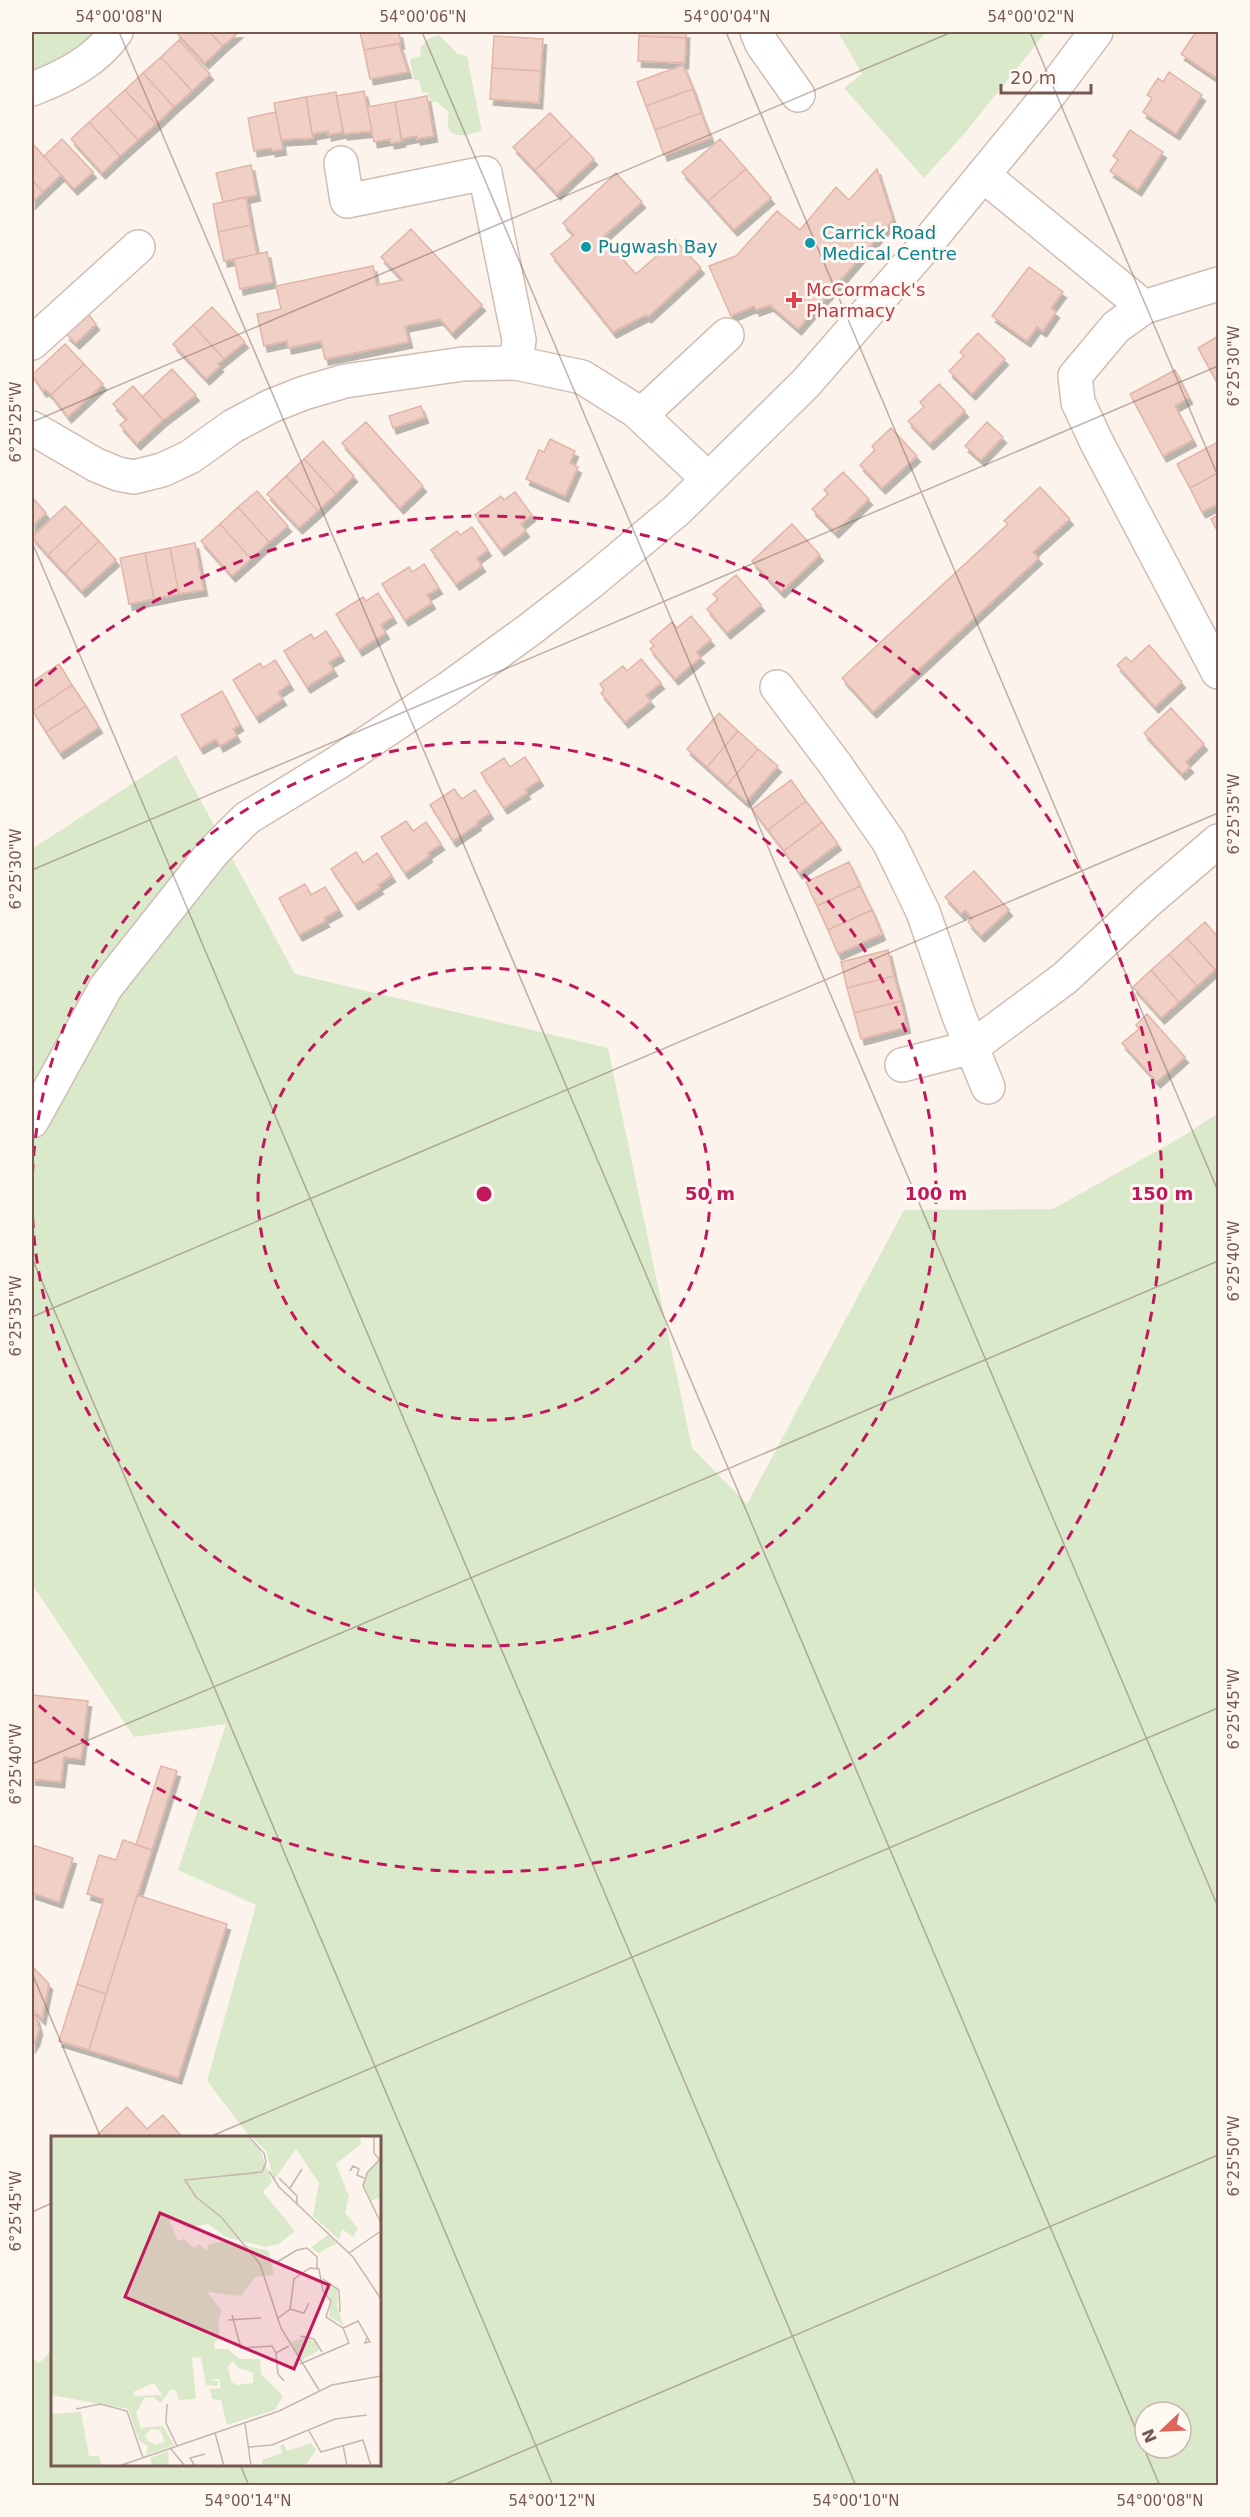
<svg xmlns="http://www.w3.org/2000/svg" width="1250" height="2517" viewBox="0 0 1250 2517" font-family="'DejaVu Sans',sans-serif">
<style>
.green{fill:#dbe9cb;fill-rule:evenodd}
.building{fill:#f0d0c6;stroke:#e1b5a7;stroke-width:1.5;filter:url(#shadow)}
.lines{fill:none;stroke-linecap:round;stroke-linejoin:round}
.minor-casing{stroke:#d0bdb4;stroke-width:36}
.tertiary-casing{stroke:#d0bdb4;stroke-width:36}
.minor{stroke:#fff;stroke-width:33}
.tertiary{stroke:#fff;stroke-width:33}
.ticks{fill:none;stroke:#765850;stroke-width:1.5;stroke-opacity:0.45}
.ring{fill:none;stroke:#c2185b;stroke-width:3;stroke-dasharray:10 8}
.culture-dot{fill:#0f9aa8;stroke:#fef8f3;stroke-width:2}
.health-dot{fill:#e0444e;stroke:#fef8f3;stroke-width:2}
.labels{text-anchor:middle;stroke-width:6;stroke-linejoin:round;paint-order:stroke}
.culture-label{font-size:18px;fill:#0d838f;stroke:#fef8f3;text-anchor:start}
.health-label{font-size:18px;fill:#be3a42;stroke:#fef8f3;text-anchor:start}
.inset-road{fill:none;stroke:#c6b6ae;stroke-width:1.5}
.view{fill:#c2185b;fill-opacity:0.15;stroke:#c2185b;stroke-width:3}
.inset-edge{fill:none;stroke:#765850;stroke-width:3}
.centre{fill:#c2185b;stroke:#fef8f3;stroke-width:3}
.ring-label{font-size:18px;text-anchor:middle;font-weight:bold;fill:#c2185b;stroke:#fef8f3;stroke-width:6;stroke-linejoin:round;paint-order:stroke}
.neatline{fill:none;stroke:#765850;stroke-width:2}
.ticks-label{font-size:15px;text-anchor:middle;fill:#765850}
</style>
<defs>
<filter id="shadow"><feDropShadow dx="3.5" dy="6" stdDeviation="0" flood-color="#0004"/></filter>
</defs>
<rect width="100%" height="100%" fill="#fcf4ec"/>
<path class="green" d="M 32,32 L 102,32 L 32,81 Z
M 838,32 L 1046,32 L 965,133 L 924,178 L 844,88 L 862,74 Z
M 439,35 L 458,54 L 467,56 L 482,131 C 472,133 450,142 448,125 C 447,120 449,116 448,111 L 437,102 L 430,101 L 428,92 L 422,93 L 419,80 L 414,80 L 410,59 L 421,56 L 420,48 L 428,39 Z
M 176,755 L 295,974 L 608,1048 L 692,1448 L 747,1504 L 904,1210 L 1053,1209 L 1185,1135 L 1218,1113 L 1218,2485 L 32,2485 L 32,2358 L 39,2363 L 52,2350 L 52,2464 L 380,2464 L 380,2138 L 250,2137 L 207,2081 L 256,1905 L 178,1870 L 226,1724 L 134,1737 L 32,1584 L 32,849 ZM 1145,2412 L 1181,2412 L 1181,2448 L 1145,2448 Z"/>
<path class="building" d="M 176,32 L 209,32 L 223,46 L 205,63 Z
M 209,32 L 239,32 L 223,46 Z
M 360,32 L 399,32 L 401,43 L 364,50 Z
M 640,32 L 686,32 L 686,38 L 639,36 Z
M 1196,32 L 1218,32 L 1218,79 L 1181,54 Z
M 494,36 L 543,39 L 541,71 L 492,68 Z
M 639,36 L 686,38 L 685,63 L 638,61 Z
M 179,40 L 210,74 L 192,91 L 161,57 Z
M 399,44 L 408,72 L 370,79 L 364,50 Z
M 161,57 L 192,91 L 174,107 L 143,73 Z
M 683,65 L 693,89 L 646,106 L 637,82 Z
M 492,68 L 541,71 L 539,103 L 490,99 Z
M 1169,72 L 1202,95 L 1176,134 L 1143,112 L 1152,98 L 1147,95 L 1158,78 L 1163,82 Z
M 143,73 L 174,107 L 156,124 L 125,90 Z
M 693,89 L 701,113 L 655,130 L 646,106 Z
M 125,90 L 156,124 L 138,140 L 107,106 Z
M 364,91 L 372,131 L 344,134 L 336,96 Z
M 336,92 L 343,132 L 328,135 L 328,131 L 312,134 L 306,97 Z
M 427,96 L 434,136 L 417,139 L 417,136 L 401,139 L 395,102 Z
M 306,97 L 313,138 L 281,140 L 274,103 Z
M 395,102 L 402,141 L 391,143 L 390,139 L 374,142 L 367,107 Z
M 107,106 L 138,140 L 120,156 L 89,122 Z
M 276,112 L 283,149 L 272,151 L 271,148 L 254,151 L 248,118 Z
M 550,113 L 572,136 L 535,170 L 513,147 Z
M 701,113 L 711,138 L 664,155 L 655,130 Z
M 89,122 L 120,156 L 102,173 L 71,139 Z
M 1130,130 L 1163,152 L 1138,190 L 1110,171 L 1118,160 L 1113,156 Z
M 572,136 L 594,159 L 557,194 L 535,170 Z
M 62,139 L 93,172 L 74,189 L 44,156 Z
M 720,139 L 746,169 L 708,201 L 682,172 Z
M 32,143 L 61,175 L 43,192 L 32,180 Z
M 251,165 L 257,195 L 223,202 L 216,173 Z
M 746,169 L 771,198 L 734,230 L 708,201 Z
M 877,169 L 893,220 L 798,329 L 770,305 L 756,310 L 754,306 L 731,316 L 709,266 L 736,256 L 777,211 L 800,230 L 836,187 L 849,200 Z
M 616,173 L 642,202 L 603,237 L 636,274 L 675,240 L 701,268 L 648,317 L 646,315 L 613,332 L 551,254 L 574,235 L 563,223 Z
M 32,180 L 43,192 L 32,203 Z
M 246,197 L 251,225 L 218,232 L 213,204 Z
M 251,225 L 257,254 L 224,261 L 218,232 Z
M 411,229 L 482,305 L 452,333 L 440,319 L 405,326 L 409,342 L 325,359 L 321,341 L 288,348 L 287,341 L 264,346 L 257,314 L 281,309 L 276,286 L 373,266 L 377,285 L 403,280 L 381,257 Z
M 267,252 L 273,282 L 240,289 L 234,259 Z
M 1029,267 L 1063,292 L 1051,308 L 1056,312 L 1043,331 L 1037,327 L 1027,341 L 992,316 Z
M 212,307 L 245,342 L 224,359 L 193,325 Z
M 88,314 L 96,324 L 76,343 L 66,334 Z
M 193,325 L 224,359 L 218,364 L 220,366 L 206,379 L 173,344 Z
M 978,333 L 1005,359 L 972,394 L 949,371 L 964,356 L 960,352 Z
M 1218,336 L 1218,384 L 1198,348 Z
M 65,344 L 84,364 L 51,395 L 45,389 L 43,391 L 32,375 Z
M 84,364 L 103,384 L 68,417 L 51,395 Z
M 172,369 L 196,395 L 163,420 L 142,397 Z
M 1175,370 L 1189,398 L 1175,406 L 1193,440 L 1163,456 L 1130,394 Z
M 939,384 L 965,411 L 930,444 L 908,421 L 924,407 L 920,402 Z
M 133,386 L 163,420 L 137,444 L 120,425 L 127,419 L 113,404 Z
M 421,406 L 425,417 L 393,428 L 389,416 Z
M 366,422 L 423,486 L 400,508 L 342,443 Z
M 987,422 L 1003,437 L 981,460 L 965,446 Z
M 891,428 L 917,456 L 882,488 L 860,465 L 875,450 L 872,446 Z
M 550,439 L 575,451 L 570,463 L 578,467 L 565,496 L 526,479 L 539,450 L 544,452 Z
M 323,441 L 354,476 L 336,494 L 304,459 Z
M 1218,442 L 1218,473 L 1190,488 L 1177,464 Z
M 304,459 L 336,494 L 318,511 L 286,476 Z
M 843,472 L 869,499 L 835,532 L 812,509 L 828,494 L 824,490 Z
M 1218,473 L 1218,504 L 1202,512 L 1190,488 Z
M 286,476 L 318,511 L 299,528 L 267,494 Z
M 1040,487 L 1070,519 L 1033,552 L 1039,558 L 873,712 L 842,678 L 1008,524 L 1004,521 Z
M 257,491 L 288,526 L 269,542 L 238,507 Z
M 515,492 L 532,515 L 521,524 L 526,531 L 501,550 L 475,515 L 501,496 L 504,500 Z
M 32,497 L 46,513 L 32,527 Z
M 65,506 L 82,523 L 48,555 L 32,537 Z
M 238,507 L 269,542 L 251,559 L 220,524 Z
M 1218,515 L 1218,532 L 1211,519 Z
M 82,523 L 99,541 L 65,573 L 48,555 Z
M 220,524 L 251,559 L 232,576 L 201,541 Z
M 792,524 L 820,555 L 781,592 L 752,561 Z
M 472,527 L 488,550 L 477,558 L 482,566 L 456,584 L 431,550 L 457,531 L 460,535 Z
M 99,541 L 116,560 L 82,591 L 65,573 Z
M 195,543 L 204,590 L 179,594 L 170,548 Z
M 170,548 L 179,594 L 154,599 L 145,553 Z
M 145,553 L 154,599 L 129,604 L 120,558 Z
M 424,564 L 439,588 L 427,595 L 432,603 L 405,620 L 382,584 L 409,567 L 412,572 Z
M 736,575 L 761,605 L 727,633 L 707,609 L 718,599 L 713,594 Z
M 378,593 L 393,617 L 381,625 L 386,633 L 359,650 L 336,614 L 363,597 L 366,601 Z
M 691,616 L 711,640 L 696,652 L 701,657 L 675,679 L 650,649 L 654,646 L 650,641 L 672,622 L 677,628 Z
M 326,631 L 341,655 L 329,662 L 334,670 L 307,687 L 284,651 L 311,634 L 314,639 Z
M 1149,645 L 1182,682 L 1155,707 L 1117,665 L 1126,657 L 1131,662 Z
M 641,659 L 661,683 L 646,695 L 651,701 L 625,722 L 601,693 L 604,690 L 600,684 L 623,666 L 627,671 Z
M 275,660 L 290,684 L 278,692 L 283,699 L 256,717 L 233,680 L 260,663 L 263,668 Z
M 59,664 L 72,685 L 33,711 L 32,682 Z
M 72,685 L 86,706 L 46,732 L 33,711 Z
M 222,691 L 240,725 L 233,729 L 237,736 L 220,746 L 216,739 L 200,748 L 181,715 Z
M 86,706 L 99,727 L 60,753 L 46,732 Z
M 1171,708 L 1204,744 L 1186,762 L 1190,767 L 1182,774 L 1144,733 Z
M 719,713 L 738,731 L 707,767 L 687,749 Z
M 738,731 L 758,749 L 727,785 L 707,767 Z
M 758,749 L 778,766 L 746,802 L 727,785 Z
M 525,757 L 540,780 L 525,790 L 527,793 L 504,808 L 481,773 L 504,758 L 510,767 Z
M 791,780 L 806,801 L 768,830 L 752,809 Z
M 454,789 L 462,799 L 475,790 L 490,813 L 477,822 L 478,824 L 453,841 L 430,805 Z
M 806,801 L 822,822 L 784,851 L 768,830 Z
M 406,821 L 413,831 L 426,822 L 441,844 L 428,853 L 429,856 L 405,873 L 381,837 Z
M 822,822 L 838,844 L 799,873 L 784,851 Z
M 356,852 L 363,863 L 377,853 L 392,876 L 378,885 L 380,888 L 355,904 L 331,869 Z
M 849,862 L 860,886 L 817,906 L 806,882 Z
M 974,871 L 1009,910 L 981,936 L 968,922 L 972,918 L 965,910 L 961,914 L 945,897 Z
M 305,884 L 311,895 L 325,887 L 339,910 L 324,918 L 326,921 L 299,935 L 279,898 Z
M 860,886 L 872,910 L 828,930 L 817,906 Z
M 872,910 L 882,934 L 838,954 L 828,930 Z
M 1205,922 L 1218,937 L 1218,967 L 1215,970 L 1187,938 Z
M 1187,938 L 1215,970 L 1197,986 L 1169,954 Z
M 888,950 L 894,976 L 847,988 L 841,962 Z
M 1169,954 L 1197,986 L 1179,1002 L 1151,970 Z
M 1151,970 L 1179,1002 L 1161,1018 L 1133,987 Z
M 894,976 L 901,1001 L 854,1013 L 847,988 Z
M 901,1001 L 907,1027 L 861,1039 L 854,1013 Z
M 1147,1014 L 1185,1057 L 1157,1082 L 1122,1043 L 1139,1029 L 1136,1025 Z
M 32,1695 L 88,1701 L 81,1759 L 64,1757 L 61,1782 L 32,1779 Z
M 161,1766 L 177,1771 L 152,1850 L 136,1845 Z
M 123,1840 L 152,1850 L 106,1994 L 77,1984 L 104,1899 L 87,1894 L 99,1855 L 116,1860 Z
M 32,1845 L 73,1858 L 59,1902 L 32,1893 Z
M 137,1895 L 227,1924 L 178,2078 L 89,2050 Z
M 32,1966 L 49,1984 L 42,2019 L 32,2009 Z
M 77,1984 L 106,1994 L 89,2050 L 59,2041 Z
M 32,2012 L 36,2017 L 39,2029 L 36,2040 L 32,2046 Z
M 127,2107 L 147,2129 L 163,2115 L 183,2138 L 94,2138 Z"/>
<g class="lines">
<defs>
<path id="minor" d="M 757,32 L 762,44 L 798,95
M 32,89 C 64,77 96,61 116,32
M 341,163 L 347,201 L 485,173 L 519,340 L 516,363
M 983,175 L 1144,307 L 1116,327 L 1075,376 L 1078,402 L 1096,441 L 1218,672
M 1144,307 L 1218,284
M 32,343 L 138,247
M 641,415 L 727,335
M 32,428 L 96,465 L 118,474 L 134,477 L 162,470 L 190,457 L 233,426 L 271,406 L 304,393 L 345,381 L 463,364 L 516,363 L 582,377 L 636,411 L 708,479
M 777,687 L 835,764 L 889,842 L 923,912 L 959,1016 L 988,1087
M 902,1065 L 972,1047 L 1065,978 L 1149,900 L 1218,841"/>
<path id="tertiary" d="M 32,1121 L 106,987 L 213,852 L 247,818 L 337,763 L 449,688 L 529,630 L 591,582 L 677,510 L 806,383 L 920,252 L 1051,92 L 1096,32"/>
</defs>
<use href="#minor" class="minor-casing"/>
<use href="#tertiary" class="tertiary-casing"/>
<use href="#minor" class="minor"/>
<use href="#tertiary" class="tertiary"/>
</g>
<path class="ticks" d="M 119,32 L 1160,2486M 422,32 L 1218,1907M 726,32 L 1218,1191M 1030,32 L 1218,476M 32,422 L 952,32M 32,542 L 856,2486M 32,870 L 1218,366M 32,1258 L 553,2486M 32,1317 L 1218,813M 32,1764 L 1218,1261M 32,1973 L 101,2138M 207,2138 L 1218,1708M 32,2212 L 52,2203M 240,2464 L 249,2486M 441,2486 L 1218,2155"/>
<g class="ring">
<circle cx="484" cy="1194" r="226"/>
<circle cx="484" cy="1194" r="452"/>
<path d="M35 686A678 678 0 1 1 35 1702"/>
</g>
<g class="culture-dot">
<circle cx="810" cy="243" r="6"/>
<circle cx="586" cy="247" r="6"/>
</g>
<path class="health-dot" d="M791 291h6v6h6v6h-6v6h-6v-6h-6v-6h6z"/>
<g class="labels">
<g class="culture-label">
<text x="822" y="239">Carrick Road<tspan x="822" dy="21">Medical Centre</tspan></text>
<text x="598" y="253">Pugwash Bay</text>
</g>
<g class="health-label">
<text x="806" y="296">McCormack's<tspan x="806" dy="21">Pharmacy</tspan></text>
</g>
</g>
<g transform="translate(51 2136)">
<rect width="330" height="330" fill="#fcf4ec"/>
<path d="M 0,0 L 194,0 L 208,11 L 221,46 L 212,56 L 244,95 L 228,108 L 215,111 L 175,101 L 157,88 L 138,92 L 122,82 L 118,84 L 127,105 L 133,103 L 143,112 L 148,108 L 156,115 L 158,108 L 176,105 L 218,115 L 223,139 L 204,141 L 190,160 L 156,156 L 171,175 L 167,185 L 169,203 L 163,206 L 164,213 L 177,213 L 189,223 L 209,223 L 210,238 L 232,260 L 224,274 L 176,289 L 170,264 L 161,263 L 159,253 L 170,252 L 168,243 L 158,243 L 167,245 L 166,250 L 155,249 L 150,221 L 141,222 L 145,263 L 128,264 L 125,255 L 120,253 L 110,267 L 101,261 L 93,262 L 85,277 L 90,292 L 112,290 L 123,309 L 95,319 L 97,310 L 88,305 L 77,273 L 0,259 ZM 182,225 L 186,231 L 202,237 L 202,247 L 186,249 L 180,246 L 177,231 ZM 103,247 L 111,259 L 84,260 L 82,256 ZM 100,293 L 109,294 L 114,306 L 104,309 L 97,305 L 94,299 ZM 200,0 L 309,0 L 310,8 L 285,28 L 298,60 L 294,77 L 307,92 L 302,101 L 291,93 L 288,104 L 262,80 L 268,47 L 245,13 L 223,44 L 215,15 ZM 330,23 L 330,61 L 320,65 L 313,50 L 316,38 ZM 278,98 L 286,107 L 267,117 L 260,111 ZM 273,145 L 287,153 L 286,171 L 293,190 L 278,180 L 280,163 L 274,156 ZM 254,201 L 266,207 L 268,214 L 250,225 L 240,206 ZM 30,276 L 38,320 L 48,320 L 50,330 L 0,330 L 0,278 ZM 260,307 L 265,314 L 254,330 L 212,330 L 211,324 L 231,317 L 229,310 L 233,308 L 236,315 ZM 117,315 L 118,330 L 101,330 L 99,322 Z" fill="#dbe9cb" fill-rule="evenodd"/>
<path class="inset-road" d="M 197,0 L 213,17 L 215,26 L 211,36 L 134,44 L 145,61 L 170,81 L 209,128 L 230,192 L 268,254M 323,0 L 323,17 L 328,23M 330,22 L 316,37 L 312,50 L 330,87M 218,35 L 228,51 L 302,121 L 330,163M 299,35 L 302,30 L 308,33 L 306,39 L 313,42M 228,42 L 246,60 L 246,68M 239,52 L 251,33M 298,117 L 330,95M 226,126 L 246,114 L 256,112 L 266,121 L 266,132M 272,143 L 288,154 L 289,176M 239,173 L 253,177 L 258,167M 181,179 L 190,212 L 221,210 L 225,217 L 238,210M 226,183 L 239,173 L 243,143 L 259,132 L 268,133 L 272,155 L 280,165 L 275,181 L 292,192 L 298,207 L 249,228M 177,184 L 210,182M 292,192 L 307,185 L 319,206 L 314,207 L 316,202M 249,200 L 263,203 L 271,216M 225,217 L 227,238 L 233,245M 116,268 L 115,287 L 126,310M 25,273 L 49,268 L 76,275 L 92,322M 194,287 L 200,330M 258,295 L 270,316 L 312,304 L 320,330M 164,297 L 173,330M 292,309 L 296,330M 198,311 L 221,309 L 284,283 L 316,279M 120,313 L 134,330M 68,330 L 228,275 L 281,249 L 330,240M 144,330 L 139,322 L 154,318"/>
<path class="view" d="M 109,77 L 278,149 L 243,233 L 74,161 Z"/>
<rect width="330" height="330" class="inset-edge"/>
</g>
<circle cx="484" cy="1194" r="9" class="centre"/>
<g class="ring-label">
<text x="710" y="1200">50 m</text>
<text x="936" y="1200">100 m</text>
<text x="1162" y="1200">150 m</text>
</g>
<rect width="1250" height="2517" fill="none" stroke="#fef8f3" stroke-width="66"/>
<g transform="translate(1163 2430) rotate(247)"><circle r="28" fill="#fef8f3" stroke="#c8b8b2" stroke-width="1.5"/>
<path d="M0-4.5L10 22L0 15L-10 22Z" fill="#dd655b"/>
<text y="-9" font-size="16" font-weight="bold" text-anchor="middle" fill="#765850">N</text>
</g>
<path d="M1001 84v9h90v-9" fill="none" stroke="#765850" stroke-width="3"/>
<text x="1010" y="84" font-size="18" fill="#765850" stroke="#fef8f3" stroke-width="4.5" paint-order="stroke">20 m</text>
<rect x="33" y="33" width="1184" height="2451" class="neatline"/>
<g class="ticks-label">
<text x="119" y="22">54°00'08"N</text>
<text x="423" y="22">54°00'06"N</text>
<text x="727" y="22">54°00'04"N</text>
<text x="1031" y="22">54°00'02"N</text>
<text transform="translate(1234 366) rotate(-90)" y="5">6°25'30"W</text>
<text transform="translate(16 422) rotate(-90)" y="5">6°25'25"W</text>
<text transform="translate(1234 814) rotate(-90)" y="5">6°25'35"W</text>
<text transform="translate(16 869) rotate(-90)" y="5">6°25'30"W</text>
<text transform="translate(1234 1261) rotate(-90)" y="5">6°25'40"W</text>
<text transform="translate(16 1316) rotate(-90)" y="5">6°25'35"W</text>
<text transform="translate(1234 1709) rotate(-90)" y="5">6°25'45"W</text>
<text transform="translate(16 1764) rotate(-90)" y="5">6°25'40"W</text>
<text transform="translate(1234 2156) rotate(-90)" y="5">6°25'50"W</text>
<text transform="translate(16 2211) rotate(-90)" y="5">6°25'45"W</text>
<text x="248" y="2506">54°00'14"N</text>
<text x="552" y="2506">54°00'12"N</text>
<text x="856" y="2506">54°00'10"N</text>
<text x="1160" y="2506">54°00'08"N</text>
</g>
</svg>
